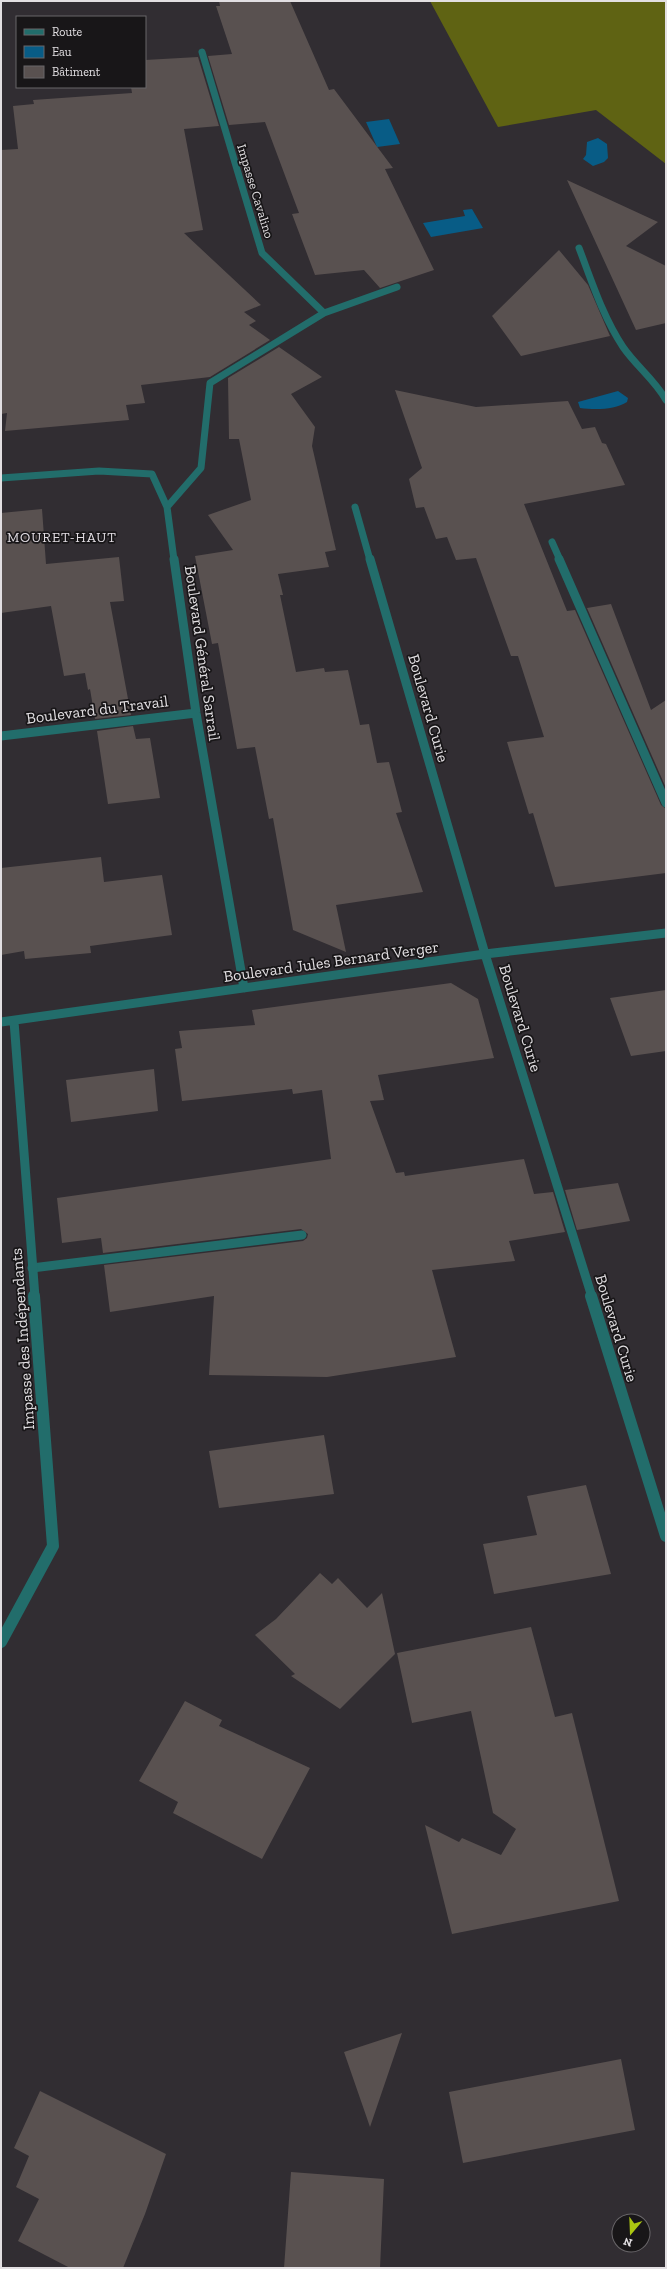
<svg xmlns="http://www.w3.org/2000/svg" width="667" height="2269" viewBox="0 0 667 2269" font-family="'Zilla Slab',serif">
<style>
.forest{fill:#5f6313}
.water{fill:#085c86}
.building{fill:#595150}
.lines{fill:none;stroke-linecap:round;stroke-linejoin:round}
.service-far1{stroke:#226d6b;stroke-width:7}
.service{stroke:#226d6b;stroke-width:9}
.minor-far2{stroke:#226d6b;stroke-width:7}
.minor-far1{stroke:#226d6b;stroke-width:9}
.minor{stroke:#226d6b;stroke-width:12}
.labels{text-anchor:middle;stroke-width:3.5;stroke-linejoin:round;paint-order:stroke}
.far-street-label{font-size:13px;fill:#e2dfe2;stroke:#181618}
.far-neighbourhood-label{font-size:14px;letter-spacing:1px;fill:#e2dde3;stroke:#181618}
.street-label{font-size:16px;fill:#e2dfe2;stroke:#181618}
</style>
<rect width="100%" height="100%" fill="#312d32"/>
<path class="forest" d="M 430,1 L 666,1 L 666,164 L 596,110 L 498,127 Z"/>
<path class="water" d="M 389,119 L 400,144 L 377,147 L 366,122 Z
M 598,138 L 607,144 L 608,158 L 604,162 L 593,166 L 583,159 L 586,155 L 587,142 Z
M 472,209 L 483,228 L 431,237 L 423,223 L 465,216 L 463,210 Z
M 618,391 L 628,398 L 627,402 C 615,410 595,410 580,408 L 578,402 Z"/>
<path class="building" d="M 219,1 L 290,1 L 329,90 L 334,89 L 393,168 L 385,169 L 434,270 L 380,288 L 364,270 L 315,275 L 292,214 L 299,213 L 265,122 L 229,125 L 208,56 L 232,54 L 216,6 L 220,6 Z
M 198,57 L 219,126 L 184,129 L 203,230 L 184,233 L 261,305 L 244,312 L 256,321 L 249,325 L 270,340 L 210,377 L 141,385 L 145,403 L 126,405 L 129,420 L 5,431 L 7,413 L 1,414 L 1,150 L 18,149 L 13,106 L 34,104 L 33,100 L 132,93 L 131,87 L 145,87 L 145,60 Z
M 567,180 L 658,222 L 626,246 L 666,266 L 666,323 L 636,330 Z
M 559,250 L 588,285 L 610,336 L 521,356 L 492,316 Z
M 279,347 L 322,377 L 291,394 L 315,427 L 312,446 L 336,550 L 325,552 L 329,567 L 278,574 L 283,595 L 280,595 L 296,672 L 324,668 L 325,672 L 348,670 L 360,725 L 369,724 L 377,763 L 389,762 L 402,812 L 396,813 L 423,892 L 336,905 L 346,952 L 293,930 L 273,818 L 269,819 L 255,747 L 237,749 L 218,643 L 212,644 L 195,556 L 233,550 L 208,515 L 251,500 L 239,439 L 229,439 L 228,378 Z
M 395,390 L 476,407 L 568,401 L 582,429 L 595,427 L 602,443 L 606,444 L 625,485 L 524,504 L 567,611 L 575,610 L 661,805 L 666,809 L 666,873 L 555,887 L 533,813 L 529,814 L 507,742 L 544,737 L 518,656 L 511,656 L 476,558 L 456,560 L 447,537 L 436,539 L 424,507 L 416,508 L 409,479 L 422,468 Z
M 42,509 L 46,564 L 119,557 L 124,601 L 110,602 L 131,715 L 95,719 L 90,689 L 88,690 L 85,673 L 64,676 L 51,606 L 1,613 L 1,513 Z
M 611,604 L 651,710 L 666,700 L 666,788 L 587,608 Z
M 133,726 L 136,739 L 150,738 L 160,798 L 108,804 L 97,731 Z
M 101,857 L 104,882 L 162,875 L 172,935 L 90,946 L 91,953 L 25,959 L 24,951 L 1,955 L 1,868 Z
M 451,983 L 478,999 L 494,1058 L 378,1075 L 384,1100 L 370,1101 L 396,1173 L 404,1172 L 405,1176 L 524,1159 L 534,1194 L 553,1192 L 565,1232 L 509,1241 L 515,1261 L 432,1270 L 456,1357 L 327,1377 L 209,1375 L 214,1296 L 110,1312 L 104,1265 L 303,1241 L 307,1238 L 308,1234 L 301,1229 L 103,1253 L 101,1238 L 62,1243 L 57,1198 L 331,1159 L 322,1090 L 293,1094 L 292,1089 L 182,1101 L 175,1049 L 182,1048 L 179,1031 L 255,1025 L 252,1010 Z
M 666,990 L 666,1051 L 631,1056 L 610,998 Z
M 154,1069 L 158,1111 L 71,1122 L 66,1080 Z
M 618,1183 L 630,1221 L 577,1230 L 565,1190 Z
M 324,1435 L 334,1494 L 219,1508 L 209,1451 Z
M 586,1485 L 611,1574 L 494,1594 L 483,1544 L 537,1535 L 527,1496 Z
M 320,1573 L 332,1584 L 338,1578 L 367,1608 L 382,1593 L 395,1654 L 340,1709 L 291,1676 L 295,1674 L 255,1635 L 276,1619 Z
M 531,1627 L 555,1717 L 572,1713 L 619,1901 L 452,1934 L 425,1825 L 459,1842 L 462,1838 L 501,1855 L 516,1829 L 493,1813 L 471,1711 L 412,1723 L 397,1653 Z
M 185,1701 L 222,1720 L 219,1726 L 310,1768 L 262,1859 L 173,1813 L 178,1802 L 139,1781 Z
M 402,2033 L 370,2127 L 344,2052 Z
M 621,2059 L 635,2130 L 463,2163 L 449,2092 Z
M 40,2091 L 166,2154 L 145,2214 L 123,2268 L 70,2268 L 18,2241 L 39,2199 L 16,2187 L 29,2156 L 14,2148 Z
M 291,2172 L 384,2179 L 380,2268 L 284,2268 Z"/>
<g class="lines">
<path class="service-far1" d="M 579,248 C 592,282 603,317 623,347 C 636,366 655,380 666,400
M 552,542 L 560,560"/>
<path class="service" d="M 559,559 L 666,803
M 32,1268 L 302,1235"/>
<path class="minor-far2" d="M 324,313 L 397,287
M 1,478 L 99,471 L 152,474 L 167,507 L 174,560
M 167,507 L 201,468 L 210,383 L 324,313 L 262,253 L 202,52
M 355,507 L 370,560"/>
<path class="minor-far1" d="M 174,559 L 196,713 L 244,988
M 370,559 L 485,954 L 592,1297
M 1,736 L 196,713
M 14,1021 L 35,1297
M 1,1022 L 485,954 L 666,933"/>
<path class="minor" d="M 591,1296 L 666,1536
M 1,1642 L 53,1546 L 34,1296"/>
</g>
<g class="labels">
<g class="far-street-label">
<text transform="translate(256 191) rotate(73)" y="5">Impasse Cavalino</text>
</g>
<g class="far-neighbourhood-label">
<text x="62" y="542">MOURET-HAUT</text>
</g>
<g class="street-label">
<text transform="translate(203 653) rotate(82)" y="6">Boulevard Général Sarrail</text>
<text transform="translate(429 708) rotate(74)" y="6">Boulevard Curie</text>
<text transform="translate(97 709) rotate(-7)" y="6">Boulevard du Travail</text>
<text transform="translate(331 961) rotate(-8)" y="6">Boulevard Jules Bernard Verger</text>
<text transform="translate(521 1018) rotate(73)" y="6">Boulevard Curie</text>
<text transform="translate(617 1328) rotate(73)" y="6">Boulevard Curie</text>
<text transform="translate(22 1339) rotate(-94)" y="6">Impasse des Indépendants</text>
</g>
</g>
<rect width="667" height="2269" fill="none" stroke="#e2dfe2" stroke-width="4"/>
<rect x="16" y="16" width="130" height="72" fill="#181618" stroke="#696669"/>
<rect x="24" y="29" width="20" height="6" fill="#226d6b" stroke="#696669"/>
<text x="52" y="36" font-size="12" fill="#e2dfe2">Route</text>
<rect x="24" y="46" width="20" height="12" fill="#085c86" stroke="#696669"/>
<text x="52" y="56" font-size="12" fill="#e2dfe2">Eau</text>
<rect x="24" y="66" width="20" height="12" fill="#595150" stroke="#696669"/>
<text x="52" y="76" font-size="12" fill="#e2dfe2">Bâtiment</text>
<g transform="translate(631 2233) rotate(199)"><circle r="19" fill="#181618" stroke="#696669"/>
<path d="M0-3L7 15L0 10L-7 15Z" fill="#acc611"/>
<text y="-6" font-size="11" font-weight="bold" text-anchor="middle" fill="#e2dfe2">N</text>
</g>
</svg>
